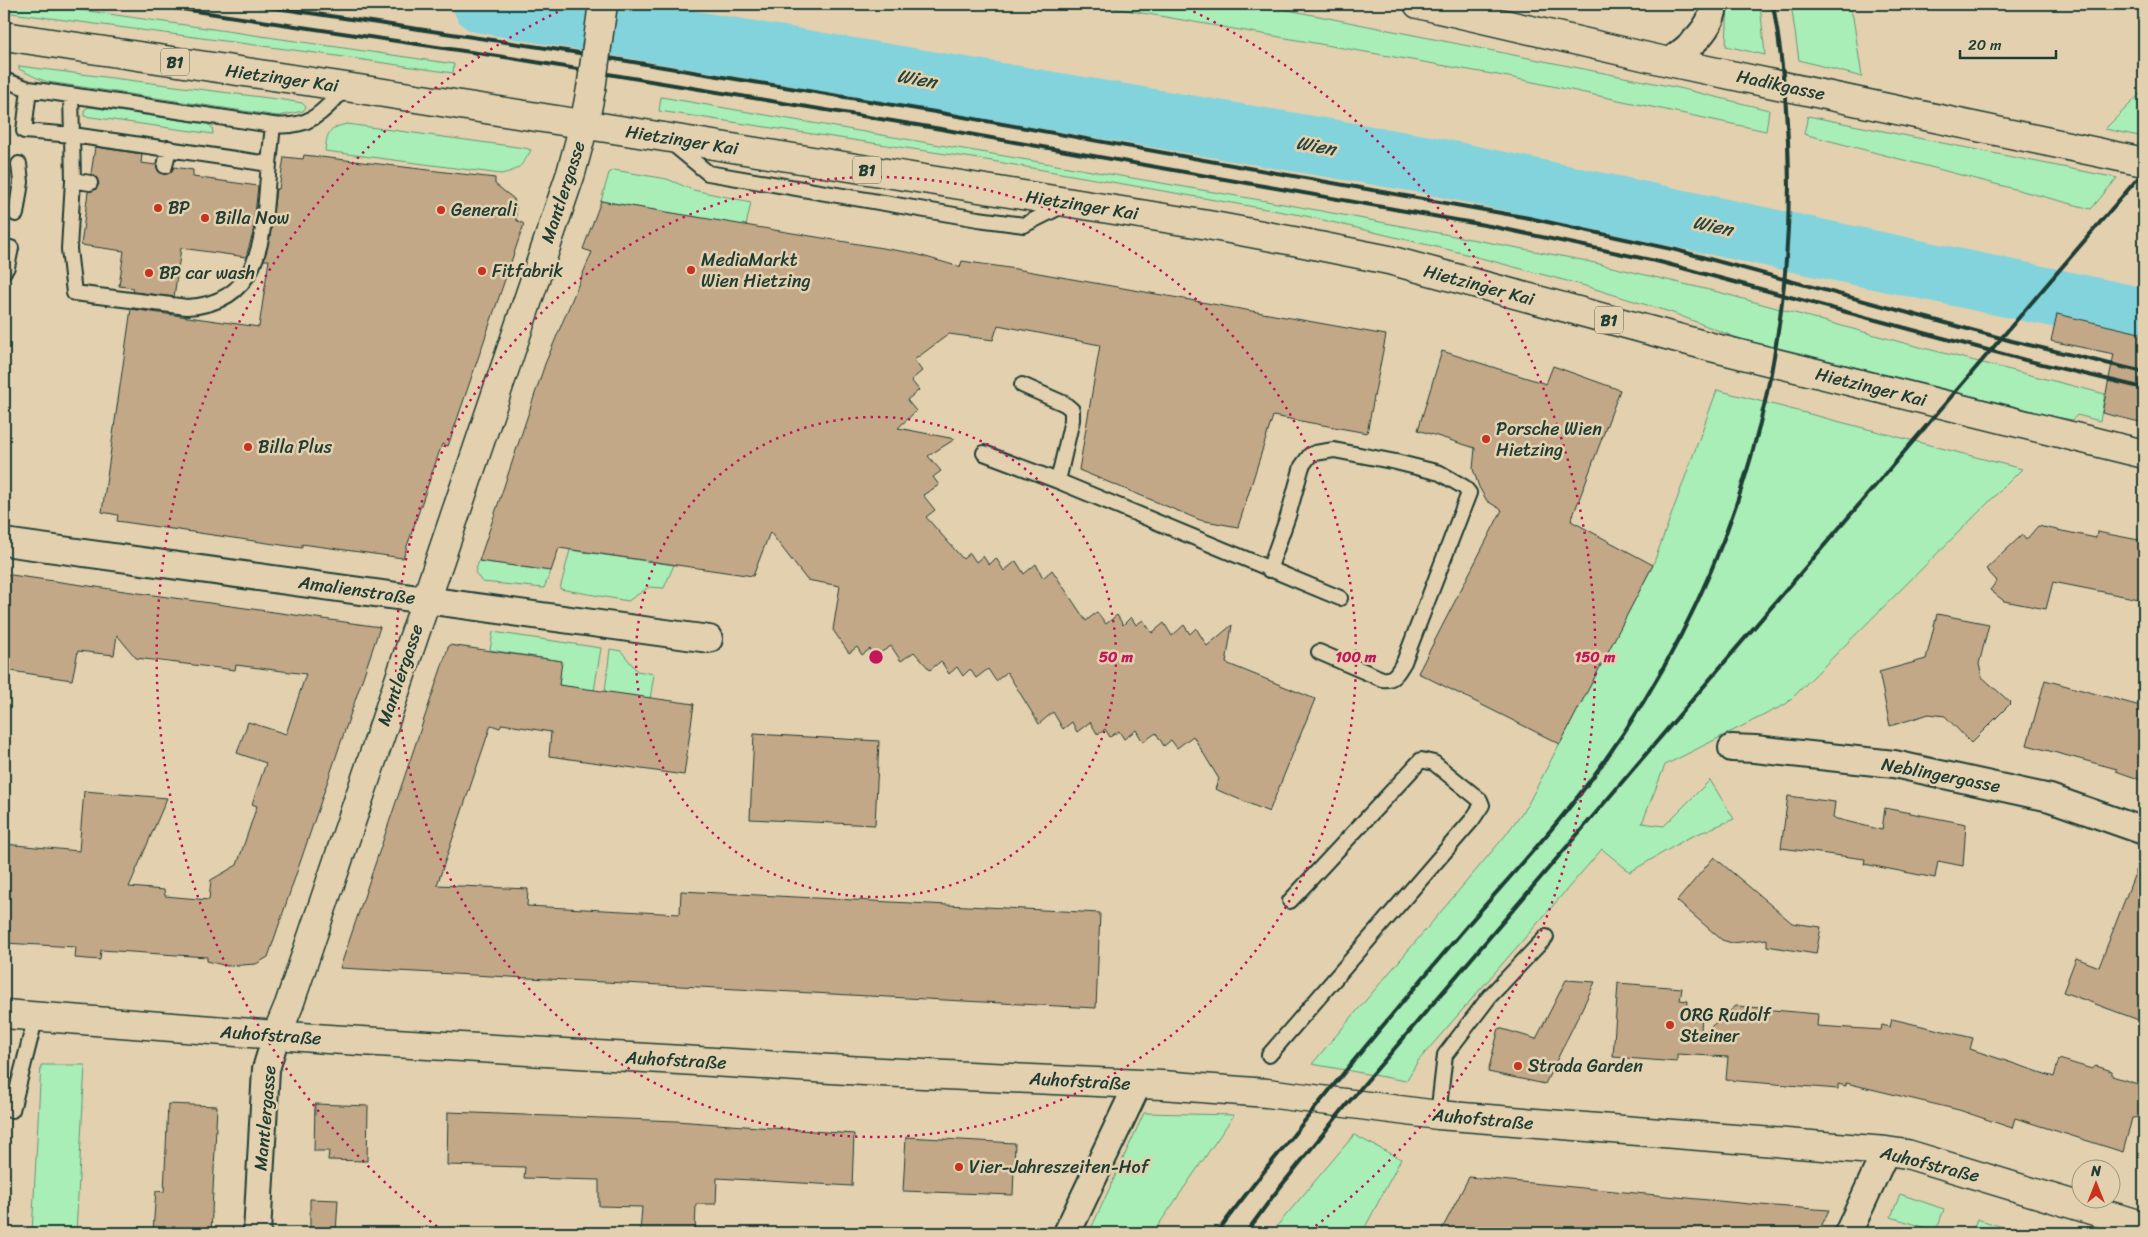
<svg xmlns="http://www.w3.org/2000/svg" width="2148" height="1237" viewBox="0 0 2148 1237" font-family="Sriracha,sans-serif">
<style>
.green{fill:#a9edb7;stroke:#649576}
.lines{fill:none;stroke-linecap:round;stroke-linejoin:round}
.river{stroke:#82d3dc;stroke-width:58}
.building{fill:#c3a888;stroke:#1f3d34}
.lane-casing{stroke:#1f3d34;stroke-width:18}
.street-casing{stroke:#1f3d34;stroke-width:30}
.secondary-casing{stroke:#1f3d34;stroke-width:31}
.primary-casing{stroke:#1f3d34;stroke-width:31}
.lane{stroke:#e3d0ae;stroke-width:14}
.street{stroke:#e3d0ae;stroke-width:26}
.secondary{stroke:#e3d0ae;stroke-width:28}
.primary{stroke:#e3d0ae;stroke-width:28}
.rail{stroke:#1f3d34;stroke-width:4}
.secondary-bridge-casing{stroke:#1f3d34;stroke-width:31;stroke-linecap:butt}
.secondary-bridge{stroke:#e3d0ae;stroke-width:28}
.ring{fill:none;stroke:#c2185b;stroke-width:2.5;stroke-dasharray:2.5 5}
.poi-dot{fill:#c8321e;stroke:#e3d0ae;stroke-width:2}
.labels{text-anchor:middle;stroke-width:5;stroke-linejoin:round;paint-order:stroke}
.shield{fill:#e3d0ae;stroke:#5a6959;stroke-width:1}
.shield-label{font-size:16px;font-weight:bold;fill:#1f3d34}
.street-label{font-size:18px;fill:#1f3d34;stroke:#e3d0ae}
.poi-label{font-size:18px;fill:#1f3d34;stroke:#e3d0ae;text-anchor:start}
.water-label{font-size:19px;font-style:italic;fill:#24443c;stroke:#e3d0ae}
.centre{fill:#c2185b;stroke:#e3d0ae;stroke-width:2.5}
.ring-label{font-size:15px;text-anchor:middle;font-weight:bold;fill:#c2185b;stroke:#e3d0ae;stroke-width:5;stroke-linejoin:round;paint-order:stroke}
</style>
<rect width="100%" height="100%" fill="#e3d0ae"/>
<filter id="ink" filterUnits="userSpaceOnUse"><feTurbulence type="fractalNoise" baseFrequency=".02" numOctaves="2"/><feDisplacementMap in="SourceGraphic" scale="10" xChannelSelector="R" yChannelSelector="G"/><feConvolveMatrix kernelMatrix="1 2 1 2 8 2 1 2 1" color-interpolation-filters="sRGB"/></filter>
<g filter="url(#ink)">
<path class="green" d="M 4,4 L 40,4 L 454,64 L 453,73 L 316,53 L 4,12 Z
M 1091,4 L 1258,4 L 1679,88 L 1769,110 L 1766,131 L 1509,77 Z
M 1728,4 L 1760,4 L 1765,55 L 1726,46 Z
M 1791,4 L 1848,4 L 1853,17 L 1862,77 L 1799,60 Z
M 19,66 L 284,100 L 302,103 L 306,107 L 303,111 L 279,116 L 271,115 L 48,82 L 37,78 L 19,69 Z
M 2144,90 L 2144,137 L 2105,129 Z
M 661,97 L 1295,206 L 1582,260 L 1718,292 L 1904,343 L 2105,394 L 2100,421 L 2077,415 L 2073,420 L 1970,402 L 1753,344 L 1673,313 L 1582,285 L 1458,252 L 1306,216 L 986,160 L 659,111 Z
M 89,107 L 207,124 L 212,127 L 213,134 L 84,116 L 84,110 Z
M 1808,116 L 2117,178 L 2091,209 L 1804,134 Z
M 347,124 L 525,148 L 531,150 C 522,166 519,170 501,174 L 325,151 C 327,133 328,128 347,124 Z
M 614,170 L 667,179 L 693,190 L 751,202 L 746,226 L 601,201 L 609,173 Z
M 1717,390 L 2022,469 L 1786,704 L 1665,765 L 1642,823 L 1664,826 L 1710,780 L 1734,819 L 1688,838 L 1630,872 L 1602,849 L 1418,1061 L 1406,1081 L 1312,1064 L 1505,836 L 1528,804 L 1653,565 Z
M 570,550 L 674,565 L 664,588 L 649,587 L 628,601 L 560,589 Z
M 479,561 L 551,571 L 544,588 L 482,582 L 475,572 Z
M 493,632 L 601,648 L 594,691 L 559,685 L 561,661 L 490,650 Z
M 610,649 L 621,651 L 637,671 L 654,674 L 650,699 L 605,692 Z
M 41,1065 L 85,1065 L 76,1233 L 32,1233 Z
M 1144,1113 L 1234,1115 L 1153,1233 L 1089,1233 Z
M 1354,1135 L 1401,1159 L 1362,1233 L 1271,1233 Z
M 1900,1194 L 1944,1209 L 1936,1231 L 1891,1217 Z
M 1977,1219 L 2022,1233 L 1972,1233 Z"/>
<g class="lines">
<path class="river" d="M 482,4 L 1423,164 L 2144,317"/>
</g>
<path class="building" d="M 95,147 L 142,154 L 141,163 L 156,165 L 159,172 L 163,174 L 171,172 L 174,167 L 193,170 L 193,177 L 258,186 L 253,233 L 246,257 L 181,248 L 174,297 L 133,292 L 134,288 L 119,286 L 124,251 L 81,245 L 88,192 L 96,189 L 99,184 L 96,177 L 91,174 Z
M 304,155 L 495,178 L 495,184 L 514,199 L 516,206 L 516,220 L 524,224 L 448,446 L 442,444 L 403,558 L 302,544 L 302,548 L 117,521 L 118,515 L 102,512 L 131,309 L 259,327 L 269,260 L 264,260 L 270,236 L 276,189 L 279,189 L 284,157 L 303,159 Z
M 601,201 L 912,253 L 960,267 L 962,261 L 1016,269 L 1386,335 L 1367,433 L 1273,416 L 1238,527 L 1200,520 L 1079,470 L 1100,345 L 998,325 L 993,340 L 949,334 L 914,360 L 922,371 L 911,380 L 919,390 L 907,400 L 916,411 L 898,428 L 955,439 L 928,456 L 941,471 L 933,477 L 939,485 L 923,495 L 935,510 L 926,517 L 963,559 L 970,553 L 976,562 L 983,556 L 989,565 L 996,558 L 1004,571 L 1016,561 L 1024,574 L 1036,564 L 1043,578 L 1052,570 L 1086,621 L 1097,612 L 1106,624 L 1117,615 L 1123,625 L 1131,617 L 1136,625 L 1143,620 L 1152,633 L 1164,623 L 1172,636 L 1184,625 L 1190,634 L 1196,628 L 1207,646 L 1232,625 L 1226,663 L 1315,699 L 1269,812 L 1215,789 L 1219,779 L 1193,736 L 1177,748 L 1171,740 L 1164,746 L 1156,733 L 1143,742 L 1136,730 L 1124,739 L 1119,731 L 1110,737 L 1105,729 L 1098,735 L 1090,722 L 1077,732 L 1072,722 L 1063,729 L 1053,712 L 1039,724 L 1007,672 L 996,681 L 988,669 L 976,678 L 970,669 L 963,676 L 957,667 L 949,674 L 941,661 L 930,670 L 914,652 L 901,661 L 891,646 L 875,656 L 870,649 L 862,655 L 857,647 L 849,653 L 833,630 L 840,586 L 807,580 L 770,532 L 753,576 L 559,548 L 551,571 L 479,561 L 545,364 L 592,252 L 583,249 Z
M 2057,314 L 2144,334 L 2144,423 L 2102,413 L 2114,354 L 2051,341 Z
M 1442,351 L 1546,384 L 1553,366 L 1620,390 L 1571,521 L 1653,565 L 1560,744 L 1418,673 L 1502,510 L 1487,501 L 1479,487 L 1473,469 L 1475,448 L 1418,430 Z
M 2038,526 L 2096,538 L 2097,532 L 2144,541 L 2144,600 L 2053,582 L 2046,609 L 2004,601 L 1990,590 L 1997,581 L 1986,569 L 2022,535 L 2026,540 Z
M 4,574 L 380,627 L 268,957 L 256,964 L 227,966 L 207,961 L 207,957 L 101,950 L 100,960 L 75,958 L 76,947 L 4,943 L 4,844 L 79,851 L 84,791 L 167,798 L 129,887 L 164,890 L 165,896 L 209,900 L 211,880 L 237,865 L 257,806 L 252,804 L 266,763 L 237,753 L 248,722 L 286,734 L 306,674 L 236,665 L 235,670 L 136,658 L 117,635 L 114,655 L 78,651 L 72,680 L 4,670 Z
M 1937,614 L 1989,624 L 1979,664 L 1982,677 L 2011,703 L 1971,743 L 1945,716 L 1929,714 L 1890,726 L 1879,672 L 1926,659 Z
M 449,645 L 562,661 L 559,685 L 694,704 L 684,775 L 549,756 L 551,732 L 502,724 L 500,728 L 491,725 L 437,885 L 528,889 L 527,906 L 680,914 L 681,891 L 1100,913 L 1096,1008 L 340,968 Z
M 2045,680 L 2144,707 L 2144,781 L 2116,771 L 2117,769 L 2027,745 Z
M 754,734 L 879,741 L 875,825 L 750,819 Z
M 1788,796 L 1835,802 L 1833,818 L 1882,830 L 1885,808 L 1966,824 L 1963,866 L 1938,861 L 1935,878 L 1864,864 L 1865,859 L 1781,848 Z
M 2142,855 L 2144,856 L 2144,1022 L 2063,992 L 2076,958 L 2099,967 Z
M 1714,857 L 1792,923 L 1821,927 L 1816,954 L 1767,946 L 1767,939 L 1732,943 L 1722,940 L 1677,901 Z
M 1566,980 L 1595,982 L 1545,1084 L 1488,1072 L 1499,1028 L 1536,1039 Z
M 1618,983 L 1682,988 L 1680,1000 L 1688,1001 L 1687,1010 L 1702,1008 L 1701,1035 L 1736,1006 L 1762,1008 L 1762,1009 L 1818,1014 L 1817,1026 L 1881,1030 L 1882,1025 L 1890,1027 L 1892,1019 L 1973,1038 L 1970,1049 L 2054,1077 L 2059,1059 L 2092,1069 L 2096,1066 L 2112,1071 L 2112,1076 L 2144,1086 L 2144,1117 L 2132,1118 L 2123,1152 L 2015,1118 L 2012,1128 L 1959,1110 L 1846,1083 L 1846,1086 L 1838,1084 L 1838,1089 L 1726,1080 L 1728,1057 L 1677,1054 L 1677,1062 L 1613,1057 Z
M 168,1104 L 217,1106 L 211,1233 L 153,1231 L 156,1191 L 164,1192 Z
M 315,1104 L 368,1106 L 367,1161 L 328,1160 L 329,1151 L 314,1151 Z
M 448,1112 L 676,1121 L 854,1134 L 852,1186 L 717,1178 L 716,1204 L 696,1204 L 695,1233 L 640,1233 L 642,1207 L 599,1206 L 599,1180 L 524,1178 L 525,1167 L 447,1165 Z
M 906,1137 L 1015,1143 L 1013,1195 L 903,1191 Z
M 1469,1177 L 1760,1205 L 1829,1210 L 1818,1233 L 1440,1233 Z
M 310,1199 L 338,1200 L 336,1233 L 310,1233 Z"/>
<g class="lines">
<defs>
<path id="lane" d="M 4,80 L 29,89 L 273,125
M 29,89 L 24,131 L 73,135 L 269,164 L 273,125 C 310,129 323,112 346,87
M 71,95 L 73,180 L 90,183
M 673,144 L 708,173 L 978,219 L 1024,225 L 1064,205
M 165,166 L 169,148
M 73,180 L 69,249 L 74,293 L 187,307 C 268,303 263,225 269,164
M 16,214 L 21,182 L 19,164
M 4,271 L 7,267 L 11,248
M 1022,385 L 1065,404 L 1072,410 L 1072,420 L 1058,481
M 984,453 L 1058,481 L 1340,598
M 1269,570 L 1288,516 L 1302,466 L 1310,455 L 1315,453 L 1334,450 L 1396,462 L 1440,473 L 1464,487 L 1469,493 L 1404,662 C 1398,671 1395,681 1382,679 L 1319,652
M 1269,1055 L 1472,820 L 1482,805 L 1480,800 L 1434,763 L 1421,760 L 1290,901
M 4,1109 L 12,1110 L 36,1016
M 1438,1115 L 1445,1055 L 1490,996 L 1546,937"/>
<path id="street" d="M 1669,62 C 1688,48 1713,29 1714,4
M 4,542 L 709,639
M 1732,748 L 1755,749 L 1894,764 L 2050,798 L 2144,831
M 257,1233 L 266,1069 L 276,1036
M 1067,1233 L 1138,1084
M 1848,1233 L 1886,1151"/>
<path id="secondary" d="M 4,1014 L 328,1039 L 881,1072 L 1162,1085 L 1267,1093 L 1438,1115 L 1886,1151 L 1907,1154 L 2144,1226
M 276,1036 L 289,1005 L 571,173 L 584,125 L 591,89"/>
<path id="primary" d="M 1418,4 L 1669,62 L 2144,162
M 4,36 L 346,87 L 664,137 L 1208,225 L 1299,242 L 1389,260 L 1711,347 L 2144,454"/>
</defs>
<use href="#lane" class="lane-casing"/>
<use href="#street" class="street-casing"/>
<use href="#secondary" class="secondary-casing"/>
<use href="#primary" class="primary-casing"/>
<use href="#lane" class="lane"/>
<use href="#street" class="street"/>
<use href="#secondary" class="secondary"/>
<use href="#primary" class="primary"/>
<path class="rail" d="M 148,4 L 517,59 L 941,129 L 1490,226 L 1660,262 L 2025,360 L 2144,388
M 249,4 L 573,52 L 941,113 L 1529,218 L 1676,250 L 2012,341 L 2144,372
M 1217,1233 C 1241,1199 1269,1166 1295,1133 C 1351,1063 1409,994 1467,926 C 1513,873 1562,821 1603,763 C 1762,540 1820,273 1773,4
M 1246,1233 L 1273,1196 L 1348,1103 L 2144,171"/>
<defs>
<path id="secondary-bridge" d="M 591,89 L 603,4"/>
</defs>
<use href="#secondary-bridge" class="secondary-bridge-casing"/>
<use href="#secondary-bridge" class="secondary-bridge"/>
</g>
</g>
<g class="ring">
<circle cx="876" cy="657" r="240"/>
<circle cx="876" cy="657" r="480"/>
<path d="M443 1231A719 719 0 0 1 572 5M1180 5A719 719 0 0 1 1309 1231"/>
</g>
<g class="poi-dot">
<circle cx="158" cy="208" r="5"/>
<circle cx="441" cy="210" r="5"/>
<circle cx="205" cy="218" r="5"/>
<circle cx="691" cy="270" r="5"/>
<circle cx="482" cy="271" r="5"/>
<circle cx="149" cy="273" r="5"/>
<circle cx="1486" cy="439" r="5"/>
<circle cx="248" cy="447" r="5"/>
<circle cx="1670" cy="1025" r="5"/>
<circle cx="1518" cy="1066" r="5"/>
<circle cx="959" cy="1167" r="5"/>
</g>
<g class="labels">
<g class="shield">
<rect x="161" y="48.5" width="28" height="27" rx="4"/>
<rect x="853" y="156.5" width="28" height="27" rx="4"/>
<rect x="1595" y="306.5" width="28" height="27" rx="4"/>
</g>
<g class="shield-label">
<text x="175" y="68">B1</text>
<text x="867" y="176">B1</text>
<text x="1609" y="326">B1</text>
</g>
<g class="street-label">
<text transform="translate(282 78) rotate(8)" y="6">Hietzinger Kai</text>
<text transform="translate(1781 85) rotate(12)" y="6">Hadikgasse</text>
<text transform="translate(682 140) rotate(9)" y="6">Hietzinger Kai</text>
<text transform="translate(563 192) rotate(-72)" y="6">Mantlergasse</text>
<text transform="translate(1082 205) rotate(9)" y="6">Hietzinger Kai</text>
<text transform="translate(1479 285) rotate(15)" y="6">Hietzinger Kai</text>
<text transform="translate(1871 387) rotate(14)" y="6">Hietzinger Kai</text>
<text transform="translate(357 590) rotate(8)" y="6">Amalienstraße</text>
<text transform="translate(400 675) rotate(-71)" y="6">Mantlergasse</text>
<text transform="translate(1941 775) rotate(11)" y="6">Neblingergasse</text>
<text transform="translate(271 1035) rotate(4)" y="6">Auhofstraße</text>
<text transform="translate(676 1060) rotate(3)" y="6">Auhofstraße</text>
<text transform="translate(1080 1081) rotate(3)" y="6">Auhofstraße</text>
<text transform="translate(265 1118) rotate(-85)" y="6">Mantlergasse</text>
<text transform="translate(1483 1119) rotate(5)" y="6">Auhofstraße</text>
<text transform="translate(1930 1164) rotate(14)" y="6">Auhofstraße</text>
</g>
<g class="poi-label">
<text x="168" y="214">BP</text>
<text x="451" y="216">Generali</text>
<text x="215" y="224">Billa Now</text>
<text x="701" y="266">MediaMarkt<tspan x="701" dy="21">Wien Hietzing</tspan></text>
<text x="492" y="277">Fitfabrik</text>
<text x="159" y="279">BP car wash</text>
<text x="1496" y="435">Porsche Wien<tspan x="1496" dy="21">Hietzing</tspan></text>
<text x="258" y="453">Billa Plus</text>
<text x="1680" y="1021">ORG Rudolf<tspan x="1680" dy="21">Steiner</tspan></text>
<text x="1528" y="1072">Strada Garden</text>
<text x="969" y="1173">Vier-Jahreszeiten-Hof</text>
</g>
<g class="water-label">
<text transform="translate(917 78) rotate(10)" y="7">Wien</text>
<text transform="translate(1316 145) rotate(10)" y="7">Wien</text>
<text transform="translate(1713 225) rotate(12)" y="7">Wien</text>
</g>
</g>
<circle cx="876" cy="657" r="8" class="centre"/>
<g class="ring-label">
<text x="1116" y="662">50 m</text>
<text x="1356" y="662">100 m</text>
<text x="1595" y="662">150 m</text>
</g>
<rect width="2148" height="1237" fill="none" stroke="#e3d0ae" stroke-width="20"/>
<rect x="10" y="10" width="2128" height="1217" fill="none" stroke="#1f3d34" stroke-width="2" filter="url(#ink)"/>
<g transform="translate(2096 1184)"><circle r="24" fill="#e3d0ae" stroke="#95957d"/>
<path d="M0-4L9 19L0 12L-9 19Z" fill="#c8321e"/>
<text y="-8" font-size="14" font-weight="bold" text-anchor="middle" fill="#1f3d34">N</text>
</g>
<path d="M1960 50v8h96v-8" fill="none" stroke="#1f3d34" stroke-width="2.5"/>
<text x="1968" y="50" font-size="15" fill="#1f3d34" stroke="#e3d0ae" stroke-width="4" paint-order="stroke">20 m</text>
</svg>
